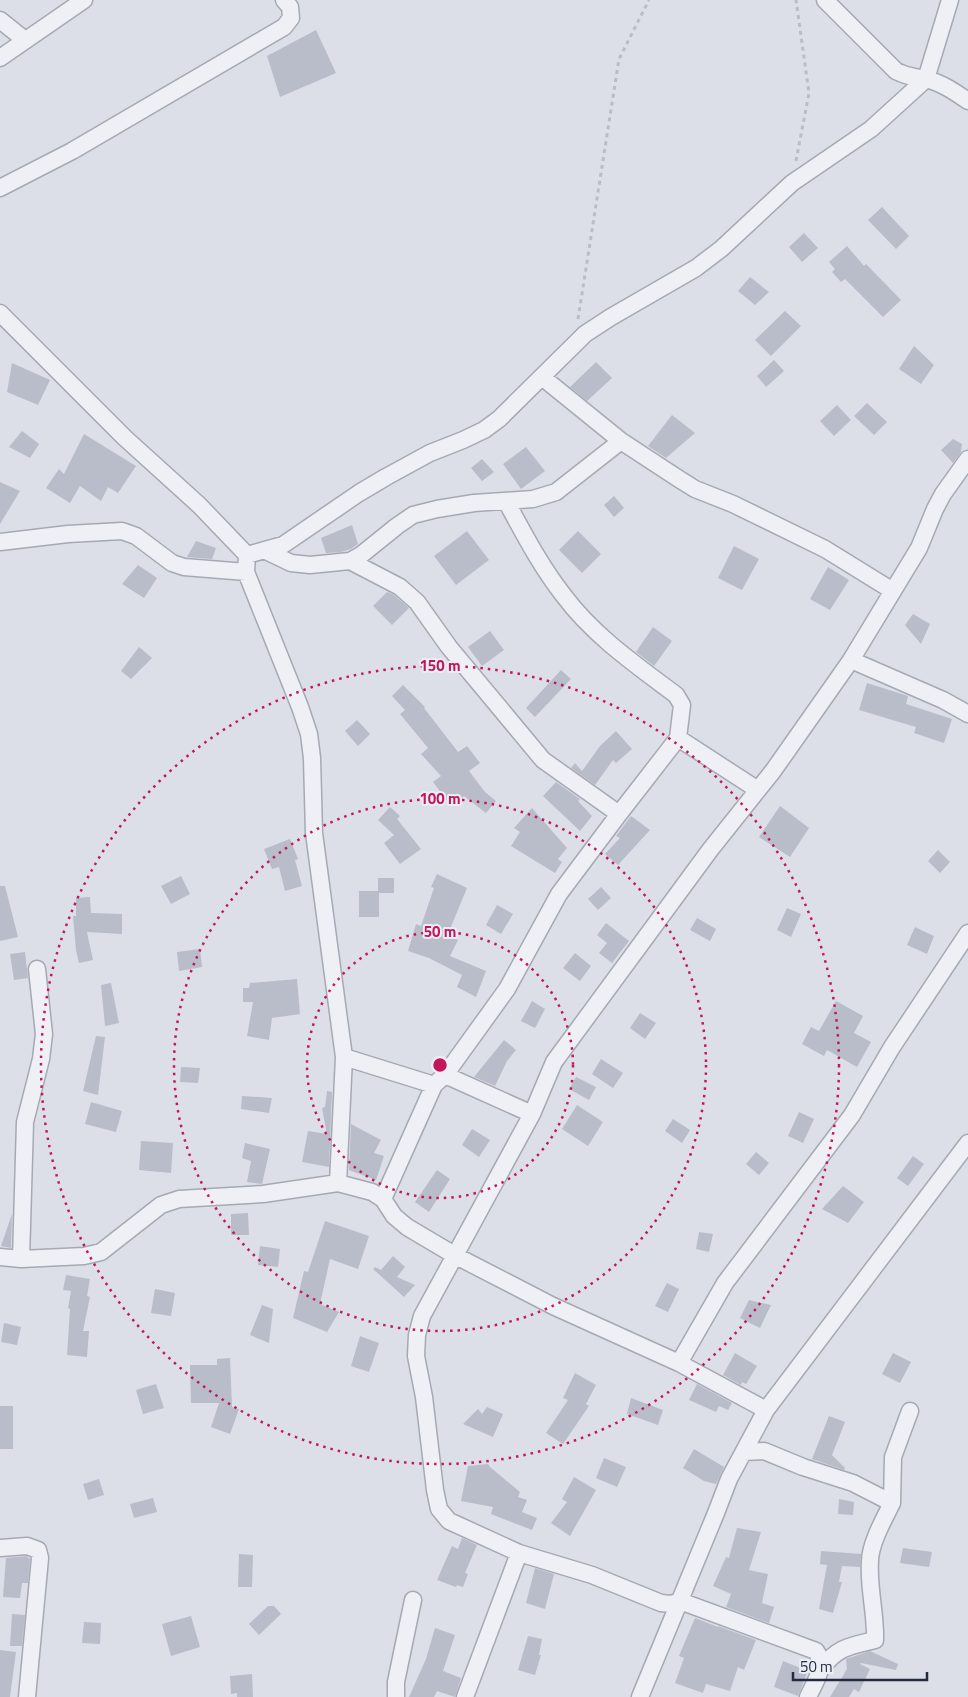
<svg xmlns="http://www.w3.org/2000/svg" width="968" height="1697" viewBox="0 0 968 1697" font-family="'Titillium Web',sans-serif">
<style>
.building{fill:#b9bdca}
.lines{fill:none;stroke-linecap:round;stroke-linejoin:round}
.street-casing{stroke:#a5a9b4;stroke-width:19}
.path{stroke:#babdc5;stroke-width:3;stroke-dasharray:4 4;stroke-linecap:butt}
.street{stroke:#eff0f5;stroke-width:16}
.ring{fill:none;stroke:#c2185b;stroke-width:2.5;stroke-dasharray:2.5 5}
.centre{fill:#c2185b;stroke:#ebeef5;stroke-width:2.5}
.ring-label{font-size:15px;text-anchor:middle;font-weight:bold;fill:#c2185b;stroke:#ebeef5;stroke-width:4;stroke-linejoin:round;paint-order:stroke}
</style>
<rect width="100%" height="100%" fill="#dcdfe7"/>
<path class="building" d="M 316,30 L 336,73 L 280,97 L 267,56 Z
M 882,207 L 909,236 L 896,249 L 868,220 Z
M 804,233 L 818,248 L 802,262 L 789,247 Z
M 847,246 L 864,266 L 866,264 L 901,300 L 883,317 L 845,279 L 841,282 L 832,272 L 835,269 L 829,262 Z
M 750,277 L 769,292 L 755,305 L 738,291 Z
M 785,311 L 801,326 L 771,356 L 755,340 Z
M 914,346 L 934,365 L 921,384 L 899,369 Z
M 774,360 L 784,371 L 766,387 L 757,376 Z
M 596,362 L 612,378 L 587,401 L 570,387 Z
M 12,363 L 50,380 L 38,405 L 7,392 Z
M 867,403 L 887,422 L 874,435 L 854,416 Z
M 837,405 L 851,420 L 834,436 L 820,421 Z
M 672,415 L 695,433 L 666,458 L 648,446 Z
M 22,431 L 39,444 L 30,458 L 9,447 Z
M 84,434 L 136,466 L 118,493 L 108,487 L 101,501 L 80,486 L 70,503 L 46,488 L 59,469 L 64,474 Z
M 953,439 L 962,444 L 961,452 L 953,463 L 941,450 Z
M 526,447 L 545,471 L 521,489 L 503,464 Z
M 482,459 L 494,472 L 482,481 L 471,468 Z
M 0,482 L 20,491 L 0,524 Z
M 614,496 L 624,508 L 614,517 L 604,505 Z
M 352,525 L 358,544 L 351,549 L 341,552 L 326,553 L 321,538 Z
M 467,531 L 489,560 L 456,585 L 434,556 Z
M 578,531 L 601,554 L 582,573 L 559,550 Z
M 196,541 L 216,548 L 212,559 L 187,557 Z
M 734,546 L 759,559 L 742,590 L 718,578 Z
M 138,565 L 157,578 L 144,598 L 122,584 Z
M 828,567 L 849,580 L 830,610 L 810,599 Z
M 387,592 L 394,595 L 409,608 L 392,625 L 373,606 Z
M 913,614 L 930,624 L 921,644 L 905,625 Z
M 653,627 L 672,641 L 654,666 L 636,652 Z
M 490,631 L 504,650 L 482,666 L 468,647 Z
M 139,647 L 152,658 L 131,679 L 121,671 Z
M 561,670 L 571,679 L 535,717 L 526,708 Z
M 867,683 L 908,696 L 906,704 L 952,719 L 944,743 L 914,733 L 916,727 L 859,710 Z
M 403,685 L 425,707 L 424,708 L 458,752 L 467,746 L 480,763 L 469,771 L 485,792 L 496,801 L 486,813 L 464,796 L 451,806 L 433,782 L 441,776 L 421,754 L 428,748 L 400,714 L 405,710 L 392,696 Z
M 357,720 L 370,734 L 358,746 L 345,731 Z
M 616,731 L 632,749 L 616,763 L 613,760 L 595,785 L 571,768 L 575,763 L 582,771 L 600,746 Z
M 556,782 L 580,799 L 578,801 L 592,816 L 580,831 L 543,796 Z
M 780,806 L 809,828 L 790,857 L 759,837 Z
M 390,807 L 400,816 L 397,819 L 421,849 L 400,864 L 384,843 L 394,835 L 378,820 Z
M 532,808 L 567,848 L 558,859 L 562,862 L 555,873 L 511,846 L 520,832 L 514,828 Z
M 631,816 L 650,830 L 618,865 L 605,854 L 620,838 L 616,836 Z
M 290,839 L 298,859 L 295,860 L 302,886 L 285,891 L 279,867 L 272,869 L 264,849 Z
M 938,850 L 950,862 L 940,873 L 928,861 Z
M 437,874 L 467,888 L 448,934 L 458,940 L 450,956 L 486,971 L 476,997 L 457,987 L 462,975 L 429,958 L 408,951 L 416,924 L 421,926 L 434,888 L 431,887 Z
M 181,876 L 190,894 L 171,904 L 161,886 Z
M 378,878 L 394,878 L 394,893 L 379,893 L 379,917 L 359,917 L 359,891 L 378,891 Z
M 0,886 L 5,886 L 18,937 L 0,941 Z
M 601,887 L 611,898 L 598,910 L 588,899 Z
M 90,897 L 91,913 L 122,914 L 122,934 L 87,932 L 93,960 L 79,963 L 76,950 L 73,916 L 76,916 L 76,898 Z
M 497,905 L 513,914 L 501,934 L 486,925 Z
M 787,908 L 801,914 L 791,937 L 777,930 Z
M 697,918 L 716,929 L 710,941 L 690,930 Z
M 606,923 L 629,941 L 612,963 L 599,953 L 607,943 L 597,935 Z
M 915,927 L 934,936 L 927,954 L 907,945 Z
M 200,949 L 202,967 L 179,971 L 177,952 Z
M 25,952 L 28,978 L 14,980 L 10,954 Z
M 575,953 L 591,966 L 580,981 L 563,968 Z
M 297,979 L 300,1014 L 272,1018 L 269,1040 L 247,1036 L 253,1002 L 243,1002 L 243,988 L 249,988 L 250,983 Z
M 111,983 L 119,1023 L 105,1026 L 101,985 Z
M 532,1001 L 545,1009 L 535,1028 L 521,1021 Z
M 836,1001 L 863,1016 L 854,1033 L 871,1042 L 857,1067 L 827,1050 L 824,1056 L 802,1044 L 811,1027 L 819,1031 Z
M 640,1013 L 656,1023 L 645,1039 L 630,1028 Z
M 96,1036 L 105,1037 L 98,1095 L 83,1091 Z
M 504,1040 L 516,1050 L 507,1061 L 495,1086 L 474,1077 Z
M 601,1059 L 623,1073 L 613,1088 L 592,1074 Z
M 181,1067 L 200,1068 L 198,1083 L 180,1082 Z
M 576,1077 L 596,1087 L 589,1100 L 569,1089 Z
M 327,1091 L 332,1092 L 329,1167 L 302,1162 L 308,1131 L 327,1134 L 322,1108 L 325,1107 Z
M 242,1096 L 272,1098 L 269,1113 L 241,1109 Z
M 91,1102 L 122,1111 L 116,1132 L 85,1124 Z
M 577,1105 L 603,1122 L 588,1146 L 562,1129 Z
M 799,1112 L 814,1119 L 803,1143 L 788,1136 Z
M 673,1119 L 690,1130 L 682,1143 L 665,1131 Z
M 351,1124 L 381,1140 L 374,1153 L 384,1156 L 376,1180 L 349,1170 Z
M 472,1129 L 490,1140 L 479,1157 L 462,1145 Z
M 141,1141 L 173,1143 L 171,1173 L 139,1170 Z
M 245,1143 L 270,1149 L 262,1184 L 247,1182 L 251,1161 L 242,1158 Z
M 756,1152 L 769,1163 L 759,1175 L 746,1164 Z
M 913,1156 L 924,1164 L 908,1186 L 897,1178 Z
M 437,1170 L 450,1179 L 429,1212 L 415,1202 Z
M 843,1186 L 864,1202 L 848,1223 L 822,1209 Z
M 248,1213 L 249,1235 L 231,1235 L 231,1214 Z
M 12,1214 L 11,1248 L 1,1246 Z
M 325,1221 L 369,1236 L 358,1269 L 330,1259 L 320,1304 L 339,1312 L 327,1332 L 293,1318 L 304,1271 L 308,1272 Z
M 699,1232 L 713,1234 L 709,1252 L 696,1249 Z
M 260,1246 L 280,1249 L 278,1267 L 258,1265 Z
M 393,1256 L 405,1267 L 397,1277 L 415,1285 L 404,1297 L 373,1269 L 375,1267 L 381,1270 Z
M 66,1275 L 90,1279 L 87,1296 L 90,1297 L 83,1331 L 89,1331 L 87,1357 L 67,1355 L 70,1309 L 68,1308 L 71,1291 L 63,1290 Z
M 667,1283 L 679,1289 L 668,1312 L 655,1306 Z
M 155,1289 L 175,1293 L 171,1316 L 151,1313 Z
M 749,1300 L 771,1305 L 760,1328 L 740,1318 Z
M 262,1305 L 273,1309 L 269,1343 L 250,1335 Z
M 4,1323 L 21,1327 L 17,1345 L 1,1342 Z
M 360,1336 L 379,1343 L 369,1372 L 351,1366 Z
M 735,1353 L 757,1366 L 746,1384 L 742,1382 L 741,1385 L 723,1375 Z
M 893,1353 L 911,1362 L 900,1383 L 882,1374 Z
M 230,1358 L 232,1407 L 239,1409 L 230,1434 L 211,1427 L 219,1403 L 191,1403 L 190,1365 L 217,1365 L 217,1359 Z
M 575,1373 L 596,1385 L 586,1404 L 589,1406 L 563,1444 L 546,1433 L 568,1400 L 563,1398 Z
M 156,1384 L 164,1408 L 143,1414 L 136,1390 Z
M 697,1384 L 732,1403 L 728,1410 L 719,1406 L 716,1412 L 689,1400 Z
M 631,1398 L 663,1410 L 658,1425 L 627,1414 Z
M 0,1406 L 13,1406 L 13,1449 L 0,1449 Z
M 487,1407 L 503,1414 L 493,1437 L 463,1424 L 478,1409 L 482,1414 Z
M 829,1416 L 845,1422 L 832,1455 L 845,1468 L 844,1470 L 812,1459 Z
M 694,1449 L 724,1467 L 716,1484 L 704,1481 L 683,1468 Z
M 604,1458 L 626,1467 L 617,1487 L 596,1478 Z
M 488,1464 L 490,1467 L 520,1492 L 518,1497 L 527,1500 L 522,1512 L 537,1518 L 532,1530 L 491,1514 L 493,1507 L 461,1501 L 468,1466 Z
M 574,1477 L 596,1490 L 570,1536 L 551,1523 L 567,1502 L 562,1499 Z
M 99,1479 L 104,1495 L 88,1500 L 83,1484 Z
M 153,1498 L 157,1512 L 134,1518 L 130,1504 Z
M 839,1499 L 854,1502 L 853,1515 L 838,1514 Z
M 737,1528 L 761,1532 L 749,1570 L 768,1574 L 762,1603 L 774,1607 L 769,1623 L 726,1607 L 731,1594 L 713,1586 L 726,1557 L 729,1558 Z
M 462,1538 L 477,1545 L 465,1573 L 468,1574 L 463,1587 L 457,1585 L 456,1587 L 437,1580 L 452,1546 L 458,1549 Z
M 903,1548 L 932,1552 L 929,1567 L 900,1563 Z
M 821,1551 L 861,1554 L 860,1567 L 842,1566 L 839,1582 L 842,1582 L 833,1613 L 819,1609 L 827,1565 L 820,1564 Z
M 239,1554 L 253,1555 L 252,1587 L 238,1587 Z
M 26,1556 L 30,1559 L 28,1583 L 22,1583 L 20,1598 L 3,1597 L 6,1558 Z
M 535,1568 L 554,1574 L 545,1609 L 526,1603 Z
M 268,1606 L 274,1606 L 281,1614 L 259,1635 L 249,1624 Z
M 12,1614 L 25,1615 L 22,1646 L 10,1646 Z
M 191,1616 L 200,1647 L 171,1656 L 162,1624 Z
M 695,1618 L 718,1627 L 718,1626 L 756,1640 L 744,1670 L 738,1667 L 730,1691 L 706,1684 L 703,1693 L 675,1683 L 684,1658 L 679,1656 Z
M 84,1622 L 101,1623 L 100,1644 L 82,1643 Z
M 435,1628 L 455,1635 L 443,1671 L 461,1678 L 455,1697 L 437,1691 L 434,1697 L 409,1697 L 426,1659 Z
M 528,1636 L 542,1639 L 539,1655 L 541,1655 L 535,1675 L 518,1670 Z
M 0,1650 L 16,1652 L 10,1697 L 0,1697 Z
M 870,1651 L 898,1664 L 896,1670 L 861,1663 L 860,1664 L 870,1669 L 859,1692 L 854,1689 L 849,1697 L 830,1697 L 847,1669 L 846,1659 Z
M 783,1661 L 808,1671 L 798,1696 L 774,1687 Z
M 252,1674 L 253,1697 L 237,1697 L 237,1693 L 231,1694 L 230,1676 Z"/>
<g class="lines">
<defs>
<path id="street" d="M 825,0 L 896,71 C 910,78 912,76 926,79 C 942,83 955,92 968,101
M 0,20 L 25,40
M 0,58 L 84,0
M 0,188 L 72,151 L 284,27 L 291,18 L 290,7 L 284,0
M 0,313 L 125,438 L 199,505 L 247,555 L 246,572 L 300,707 L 309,734 L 312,758 L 314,833 L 344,1057 L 338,1183
M 542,377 L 621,441 L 679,479 L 695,489 L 733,504 L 825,549 L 893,591
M 0,542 L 68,534 L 122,531 L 136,536 L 172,563 L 184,567 L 246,572
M 266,551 L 291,563 L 310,565 L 350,561 L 361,555 L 397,526 L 413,515 L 437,509 L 474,503 L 533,499 L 556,492 L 621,441
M 247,555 L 283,545 L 359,493 L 386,477 L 430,453 L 463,440 L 484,430 L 499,419 L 585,334 L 611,317 L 696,268 L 721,249 L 792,183 L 871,129 L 926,79 L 950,0
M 350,561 L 400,587 L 417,602 L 449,647 L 543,760 L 619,814
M 851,660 L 943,700 L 968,714
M 678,738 L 758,790
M 344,1057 L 434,1085
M 445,1075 L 532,1114
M 383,1199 L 434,1085 L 445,1075 L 507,989 L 559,894 L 619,814 L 678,738 L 682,705 L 676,695 C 636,665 594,636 564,596 C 541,567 524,534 506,501
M 0,1257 L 21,1259 L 84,1256 L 101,1252 L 161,1205 L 179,1199 L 263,1194 L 338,1183 L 372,1192 L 383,1199 L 394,1216 L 407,1227 L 456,1256 L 553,1306 L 679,1363 L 766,1410
M 21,1259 L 25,1122 L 41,1059 L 44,1034 L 37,969
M 679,1363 L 725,1283 L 852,1115 L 892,1047 L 968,933
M 744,1452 L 764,1451 L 803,1467 L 853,1483 L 892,1503 L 893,1457 L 910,1411
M 0,1548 L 27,1546 L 38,1550 L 40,1558 L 27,1697
M 821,1669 C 837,1647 850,1646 875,1640 C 876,1614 868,1587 870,1561 C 870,1544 884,1519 892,1503
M 396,1697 L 396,1682 L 413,1600
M 465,1697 L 519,1553
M 640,1697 L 716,1513 L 729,1479 L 766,1410 L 968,1143
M 808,1697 C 815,1681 827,1667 816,1651 L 680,1601 L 671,1604 L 661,1603 L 592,1575 L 519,1553 L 449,1521 L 439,1509 L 435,1490 L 424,1397 L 416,1356 L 417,1335 L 422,1316 L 532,1114 L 554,1062 L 710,850 L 773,771 L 851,660 L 919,548 L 935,509 L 943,494 L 968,459"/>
</defs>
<use href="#street" class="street-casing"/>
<path class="path" d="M 796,161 L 809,93 L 796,0
M 578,319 L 619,59 L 649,0"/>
<use href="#street" class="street"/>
</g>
<g class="ring">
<circle cx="440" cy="1065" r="133"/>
<circle cx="440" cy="1065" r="266"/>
<circle cx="440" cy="1065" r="399"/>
</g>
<circle cx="440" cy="1065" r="8" class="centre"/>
<g class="ring-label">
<text x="440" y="671">150 m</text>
<text x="440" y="804">100 m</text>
<text x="440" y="937">50 m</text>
</g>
<path d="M793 1672v8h134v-8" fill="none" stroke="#252b3e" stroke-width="2.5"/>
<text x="800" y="1672" font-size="15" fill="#252b3e" stroke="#ebeef5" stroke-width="4" paint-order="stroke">50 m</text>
</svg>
